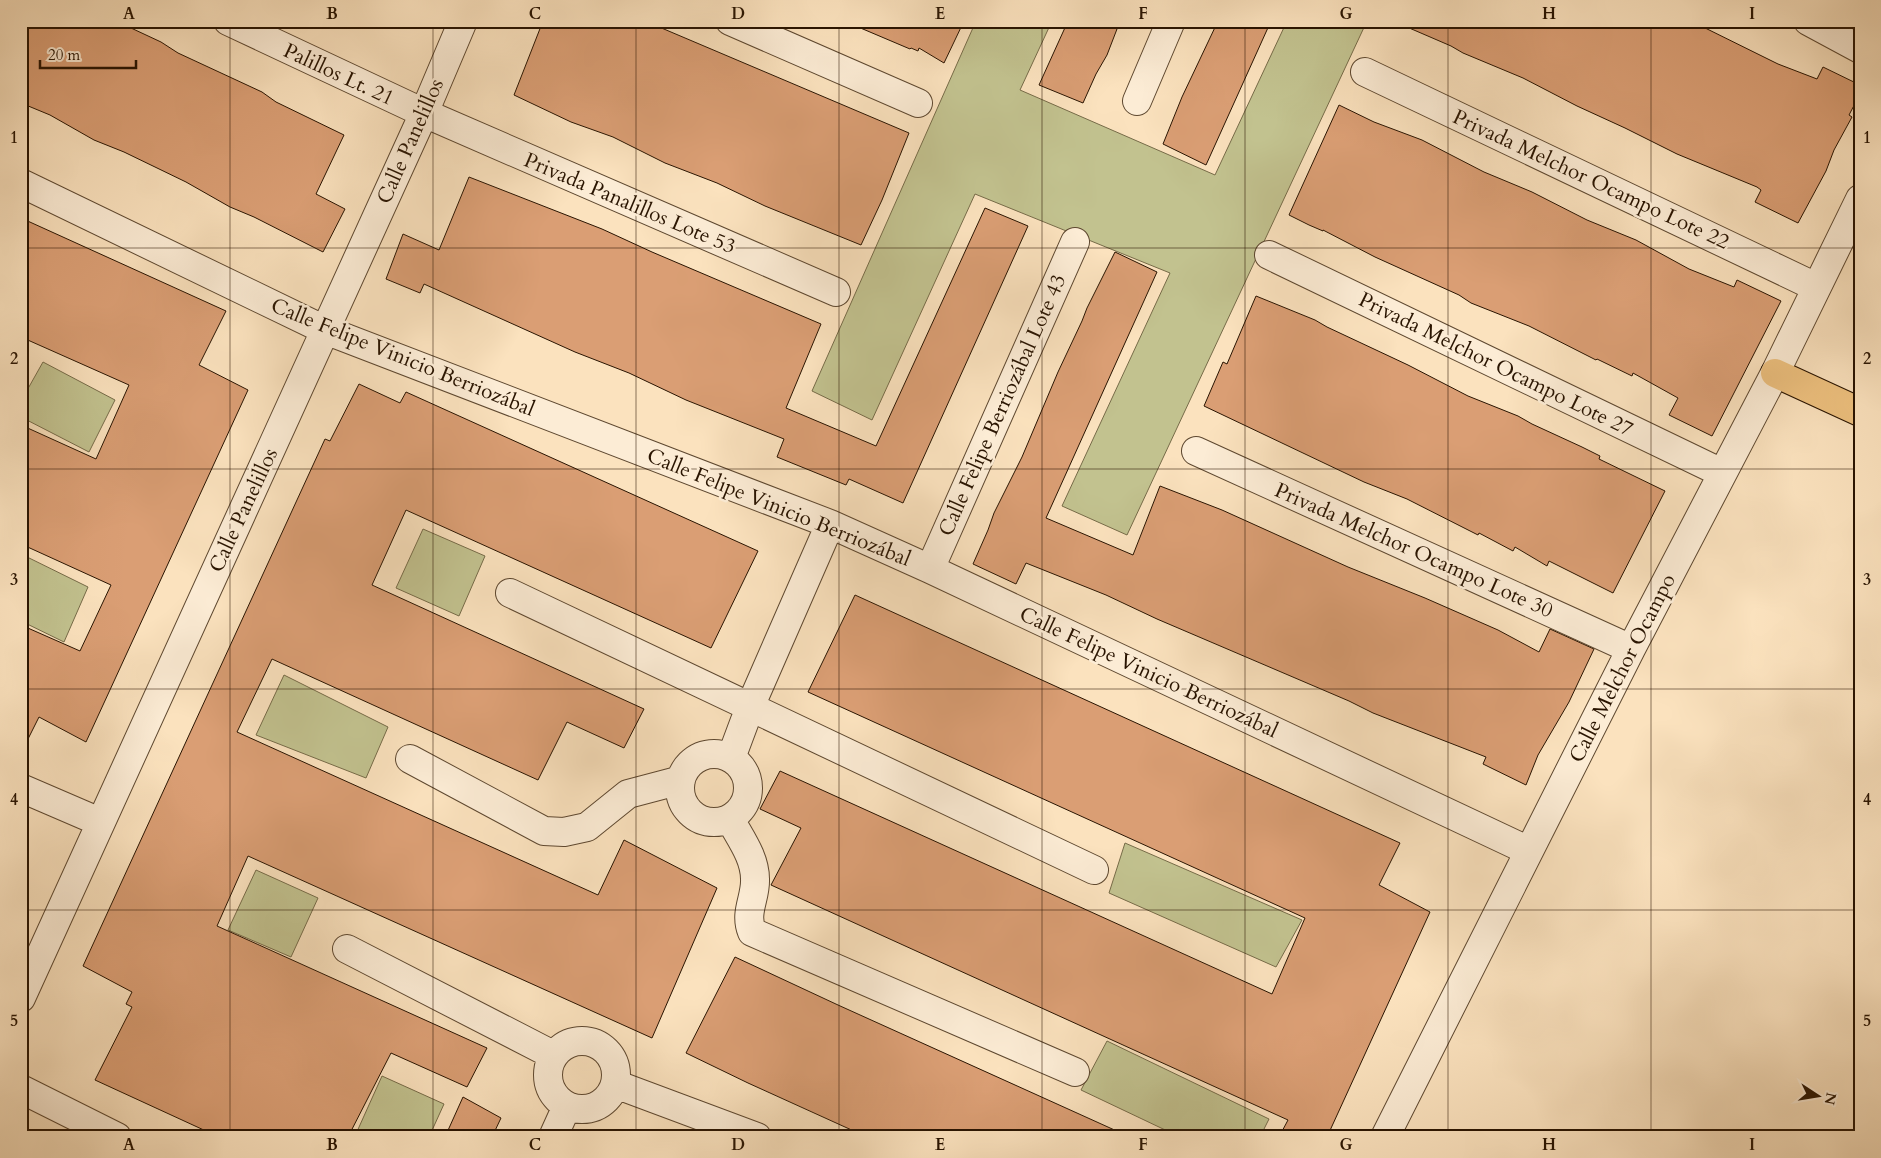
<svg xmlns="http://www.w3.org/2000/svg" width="1881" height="1158" viewBox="0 0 1881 1158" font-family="Cardo,serif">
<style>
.green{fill:#c2c28f;stroke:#766b48}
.building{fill:#da9e74;stroke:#291401}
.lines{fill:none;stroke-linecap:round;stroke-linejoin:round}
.minor-casing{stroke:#5e4830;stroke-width:30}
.major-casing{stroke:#291401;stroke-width:30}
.minor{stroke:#fcecd5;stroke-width:28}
.major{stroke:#eec17f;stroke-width:28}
.grid{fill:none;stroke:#291401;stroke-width:1;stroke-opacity:0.55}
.labels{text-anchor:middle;stroke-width:5;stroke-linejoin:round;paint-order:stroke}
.street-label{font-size:21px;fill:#291401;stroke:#fcecd5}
.neatline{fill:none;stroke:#291401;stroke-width:2}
.grid-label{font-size:16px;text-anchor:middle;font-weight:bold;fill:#291401}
</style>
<rect width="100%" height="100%" fill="#fbe2be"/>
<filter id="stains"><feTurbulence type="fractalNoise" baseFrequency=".004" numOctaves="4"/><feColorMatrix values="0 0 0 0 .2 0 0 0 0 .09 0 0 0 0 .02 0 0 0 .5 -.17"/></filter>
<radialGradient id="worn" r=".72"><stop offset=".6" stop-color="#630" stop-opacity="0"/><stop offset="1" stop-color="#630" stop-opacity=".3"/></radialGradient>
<path class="green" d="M 976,21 L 1052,21 L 1020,90 L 1215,175 L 1287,21 L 1367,21 L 1127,535 L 1062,506 L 1170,273 L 975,194 L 872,420 L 812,391 Z
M 43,362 L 115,400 L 89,452 L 21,417 L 21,401 Z
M 423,529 L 485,556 L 459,616 L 396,588 Z
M 21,554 L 88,587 L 64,642 L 21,621 Z
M 284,675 L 388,727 L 366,778 L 256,735 Z
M 1125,843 L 1302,920 L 1276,967 L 1109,893 Z
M 256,870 L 318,898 L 291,957 L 228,930 Z
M 1107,1041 L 1269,1119 L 1260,1137 L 1180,1137 L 1081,1090 Z
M 382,1076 L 444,1104 L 429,1137 L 355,1136 Z"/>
<path class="building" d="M 21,21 L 116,21 L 161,42 L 178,53 L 262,92 L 276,102 L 344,135 L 316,194 L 345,209 L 323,252 L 254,217 L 230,207 L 186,182 L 124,152 L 94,140 L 50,115 L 21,103 Z
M 543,21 L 645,21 L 909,133 L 882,200 L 861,245 L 765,206 L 717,183 L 665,163 L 613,137 L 571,122 L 514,95 Z
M 844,21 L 964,21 L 944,63 L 919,48 L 918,51 L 911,48 L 910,49 Z
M 1068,21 L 1118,21 L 1114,28 L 1117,29 L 1107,55 L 1096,74 L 1083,103 L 1039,85 Z
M 1218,21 L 1271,21 L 1206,165 L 1163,144 L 1182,97 Z
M 1393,21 L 1691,21 L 1778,64 L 1817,79 L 1823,67 L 1860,85 L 1860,94 L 1849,115 L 1852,117 L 1834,150 L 1826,171 L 1798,223 L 1755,202 L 1761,190 L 1757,187 L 1677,154 L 1625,128 L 1577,106 L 1523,78 L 1463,53 L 1451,46 Z
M 1339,105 L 1374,122 L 1422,140 L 1484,172 L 1532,192 L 1587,220 L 1636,240 L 1689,269 L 1734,287 L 1737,280 L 1781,301 L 1712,436 L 1669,415 L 1678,398 L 1633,373 L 1632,376 L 1597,359 L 1596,360 L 1529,326 L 1471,303 L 1459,295 L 1375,257 L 1323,230 L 1323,231 L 1309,225 L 1289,215 Z
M 469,177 L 602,229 L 652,252 L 821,324 L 786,408 L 876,446 L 985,208 L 1028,226 L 903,503 L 849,479 L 846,485 L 777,457 L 784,439 L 686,400 L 629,373 L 575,352 L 424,284 L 420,293 L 386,279 L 403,234 L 439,250 Z
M 21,218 L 226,311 L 199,365 L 248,390 L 86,742 L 39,717 L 21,753 L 21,625 L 80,651 L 111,585 L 21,544 L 21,425 L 96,459 L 129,385 L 21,337 Z
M 1115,252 L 1157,272 L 1046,518 L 1133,555 L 1160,486 L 1222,510 L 1348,567 L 1425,598 L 1498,630 L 1539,652 L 1550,629 L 1594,649 L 1569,702 L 1538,755 L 1526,785 L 1483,764 L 1486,757 L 1373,713 L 1349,701 L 1157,619 L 1106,595 L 1026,563 L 1016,584 L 973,564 L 988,530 L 994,513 L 1022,457 L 1058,372 L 1082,321 L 1087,308 Z
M 1256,296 L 1315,320 L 1327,327 L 1408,365 L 1468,396 L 1518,416 L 1532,424 L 1582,447 L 1600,456 L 1599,459 L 1665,491 L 1613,593 L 1549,561 L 1547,566 L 1515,547 L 1513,551 L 1479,533 L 1478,535 L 1407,499 L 1364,482 L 1204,406 L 1223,362 L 1227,364 Z
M 359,384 L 400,403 L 406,392 L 758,551 L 711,648 L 406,510 L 372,585 L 644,709 L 624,748 L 567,722 L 538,780 L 272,659 L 237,732 L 598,895 L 624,840 L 717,888 L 652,1038 L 248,856 L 217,926 L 487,1048 L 467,1087 L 391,1053 L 348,1137 L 219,1137 L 95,1080 L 132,1007 L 126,1004 L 132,992 L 83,966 L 325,439 L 330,441 Z
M 855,595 L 1400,843 L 1379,885 L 1430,912 L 1327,1137 L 1279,1137 L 1288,1120 L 771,885 L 801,828 L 760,809 L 780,771 L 1272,994 L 1305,918 L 808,692 Z
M 735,957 L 838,1005 L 1130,1137 L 867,1137 L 748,1083 L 686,1053 Z
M 463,1097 L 501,1118 L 492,1137 L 445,1137 Z"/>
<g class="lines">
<defs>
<path id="minor" d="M 228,21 L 424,113 L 836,292
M 730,21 L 918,103
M 1808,21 L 1860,49
M 1365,72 L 1816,287
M 1137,101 L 1171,21
M 21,183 L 325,330 L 830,524 L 930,569 L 1529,851
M 1269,255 L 1722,473
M 1196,451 L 1631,649
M 930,569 L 1075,242
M 510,593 L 1094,870
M680 788a34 34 0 1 1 68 0a34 34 0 1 1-68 0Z
M 731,758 L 750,707 L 830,524
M 410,759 L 544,831 L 564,832 L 587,827 L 628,794 L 681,780
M 21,788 L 100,822
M 730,819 C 740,838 755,857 755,879 C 756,898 744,912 752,932 L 1075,1072
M 347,949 L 553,1055
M 21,998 L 424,113 L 463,21
M548 1075a34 34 0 1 1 68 0a34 34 0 1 1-68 0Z
M 615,1084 L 757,1137
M 21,1089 L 117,1137
M 553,1137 L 567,1106
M 1385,1137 L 1631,649 L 1775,373 L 1860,199"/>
<path id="major" d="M 1775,373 L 1860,412"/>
</defs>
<use href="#minor" class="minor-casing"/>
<use href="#major" class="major-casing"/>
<use href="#minor" class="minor"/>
<use href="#major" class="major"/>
</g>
<path class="grid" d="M 230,21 L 230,1137M 433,21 L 433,1137M 636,21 L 636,1137M 839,21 L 839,1137M 1042,21 L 1042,1137M 1245,21 L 1245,1137M 1448,21 L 1448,1137M 1651,21 L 1651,1137M 21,248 L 1860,248M 21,469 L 1860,469M 21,689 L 1860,689M 21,910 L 1860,910"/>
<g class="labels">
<g class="street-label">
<text transform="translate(339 74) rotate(25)" y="7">Palillos Lt. 21</text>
<text transform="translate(410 141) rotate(-66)" y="7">Calle Panelillos</text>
<text transform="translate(1591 179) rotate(25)" y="7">Privada Melchor Ocampo Lote 22</text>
<text transform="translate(630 203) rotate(23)" y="7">Privada Panalillos Lote 53</text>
<text transform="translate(403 357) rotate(22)" y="7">Calle Felipe Vinicio Berriozábal</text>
<text transform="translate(1496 364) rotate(26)" y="7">Privada Melchor Ocampo Lote 27</text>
<text transform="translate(1002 405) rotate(-66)" y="7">Calle Felipe Berriozábal Lote 43</text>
<text transform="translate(779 507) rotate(22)" y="7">Calle Felipe Vinicio Berriozábal</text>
<text transform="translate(243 510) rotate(-65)" y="7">Calle Panelillos</text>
<text transform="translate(1414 550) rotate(24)" y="7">Privada Melchor Ocampo Lote 30</text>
<text transform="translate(1622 668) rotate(-63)" y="7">Calle Melchor Ocampo</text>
<text transform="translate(1149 672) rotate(25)" y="7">Calle Felipe Vinicio Berriozábal</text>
</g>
</g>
<rect width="1881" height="1158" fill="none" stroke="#fbe2be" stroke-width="55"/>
<g transform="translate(1818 1096) rotate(102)" stroke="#fcecd5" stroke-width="4" paint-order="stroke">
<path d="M0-4L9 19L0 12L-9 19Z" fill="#291401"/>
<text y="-8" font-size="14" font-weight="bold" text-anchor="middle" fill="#291401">N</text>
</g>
<path d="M40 60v8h96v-8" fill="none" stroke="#291401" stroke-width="2.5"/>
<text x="48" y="60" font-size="15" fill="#291401" stroke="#fcecd5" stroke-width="4" paint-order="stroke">20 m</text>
<rect x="28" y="28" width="1826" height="1102" class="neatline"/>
<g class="grid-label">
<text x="129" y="19">A</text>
<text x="332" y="19">B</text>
<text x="535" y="19">C</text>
<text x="738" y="19">D</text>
<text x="940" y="19">E</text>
<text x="1143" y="19">F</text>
<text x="1346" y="19">G</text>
<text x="1549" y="19">H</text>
<text x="1752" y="19">I</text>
<text x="14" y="143">1</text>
<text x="1867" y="143">1</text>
<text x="14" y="364">2</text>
<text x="1867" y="364">2</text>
<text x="14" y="585">3</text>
<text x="1867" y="585">3</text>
<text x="14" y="805">4</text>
<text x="1867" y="805">4</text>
<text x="14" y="1026">5</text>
<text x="1867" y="1026">5</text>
<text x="129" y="1150">A</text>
<text x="332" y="1150">B</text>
<text x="535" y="1150">C</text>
<text x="738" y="1150">D</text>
<text x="940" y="1150">E</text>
<text x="1143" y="1150">F</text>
<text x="1346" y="1150">G</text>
<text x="1549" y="1150">H</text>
<text x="1752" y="1150">I</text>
</g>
<rect width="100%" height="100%" filter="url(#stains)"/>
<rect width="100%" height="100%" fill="url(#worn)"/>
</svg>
